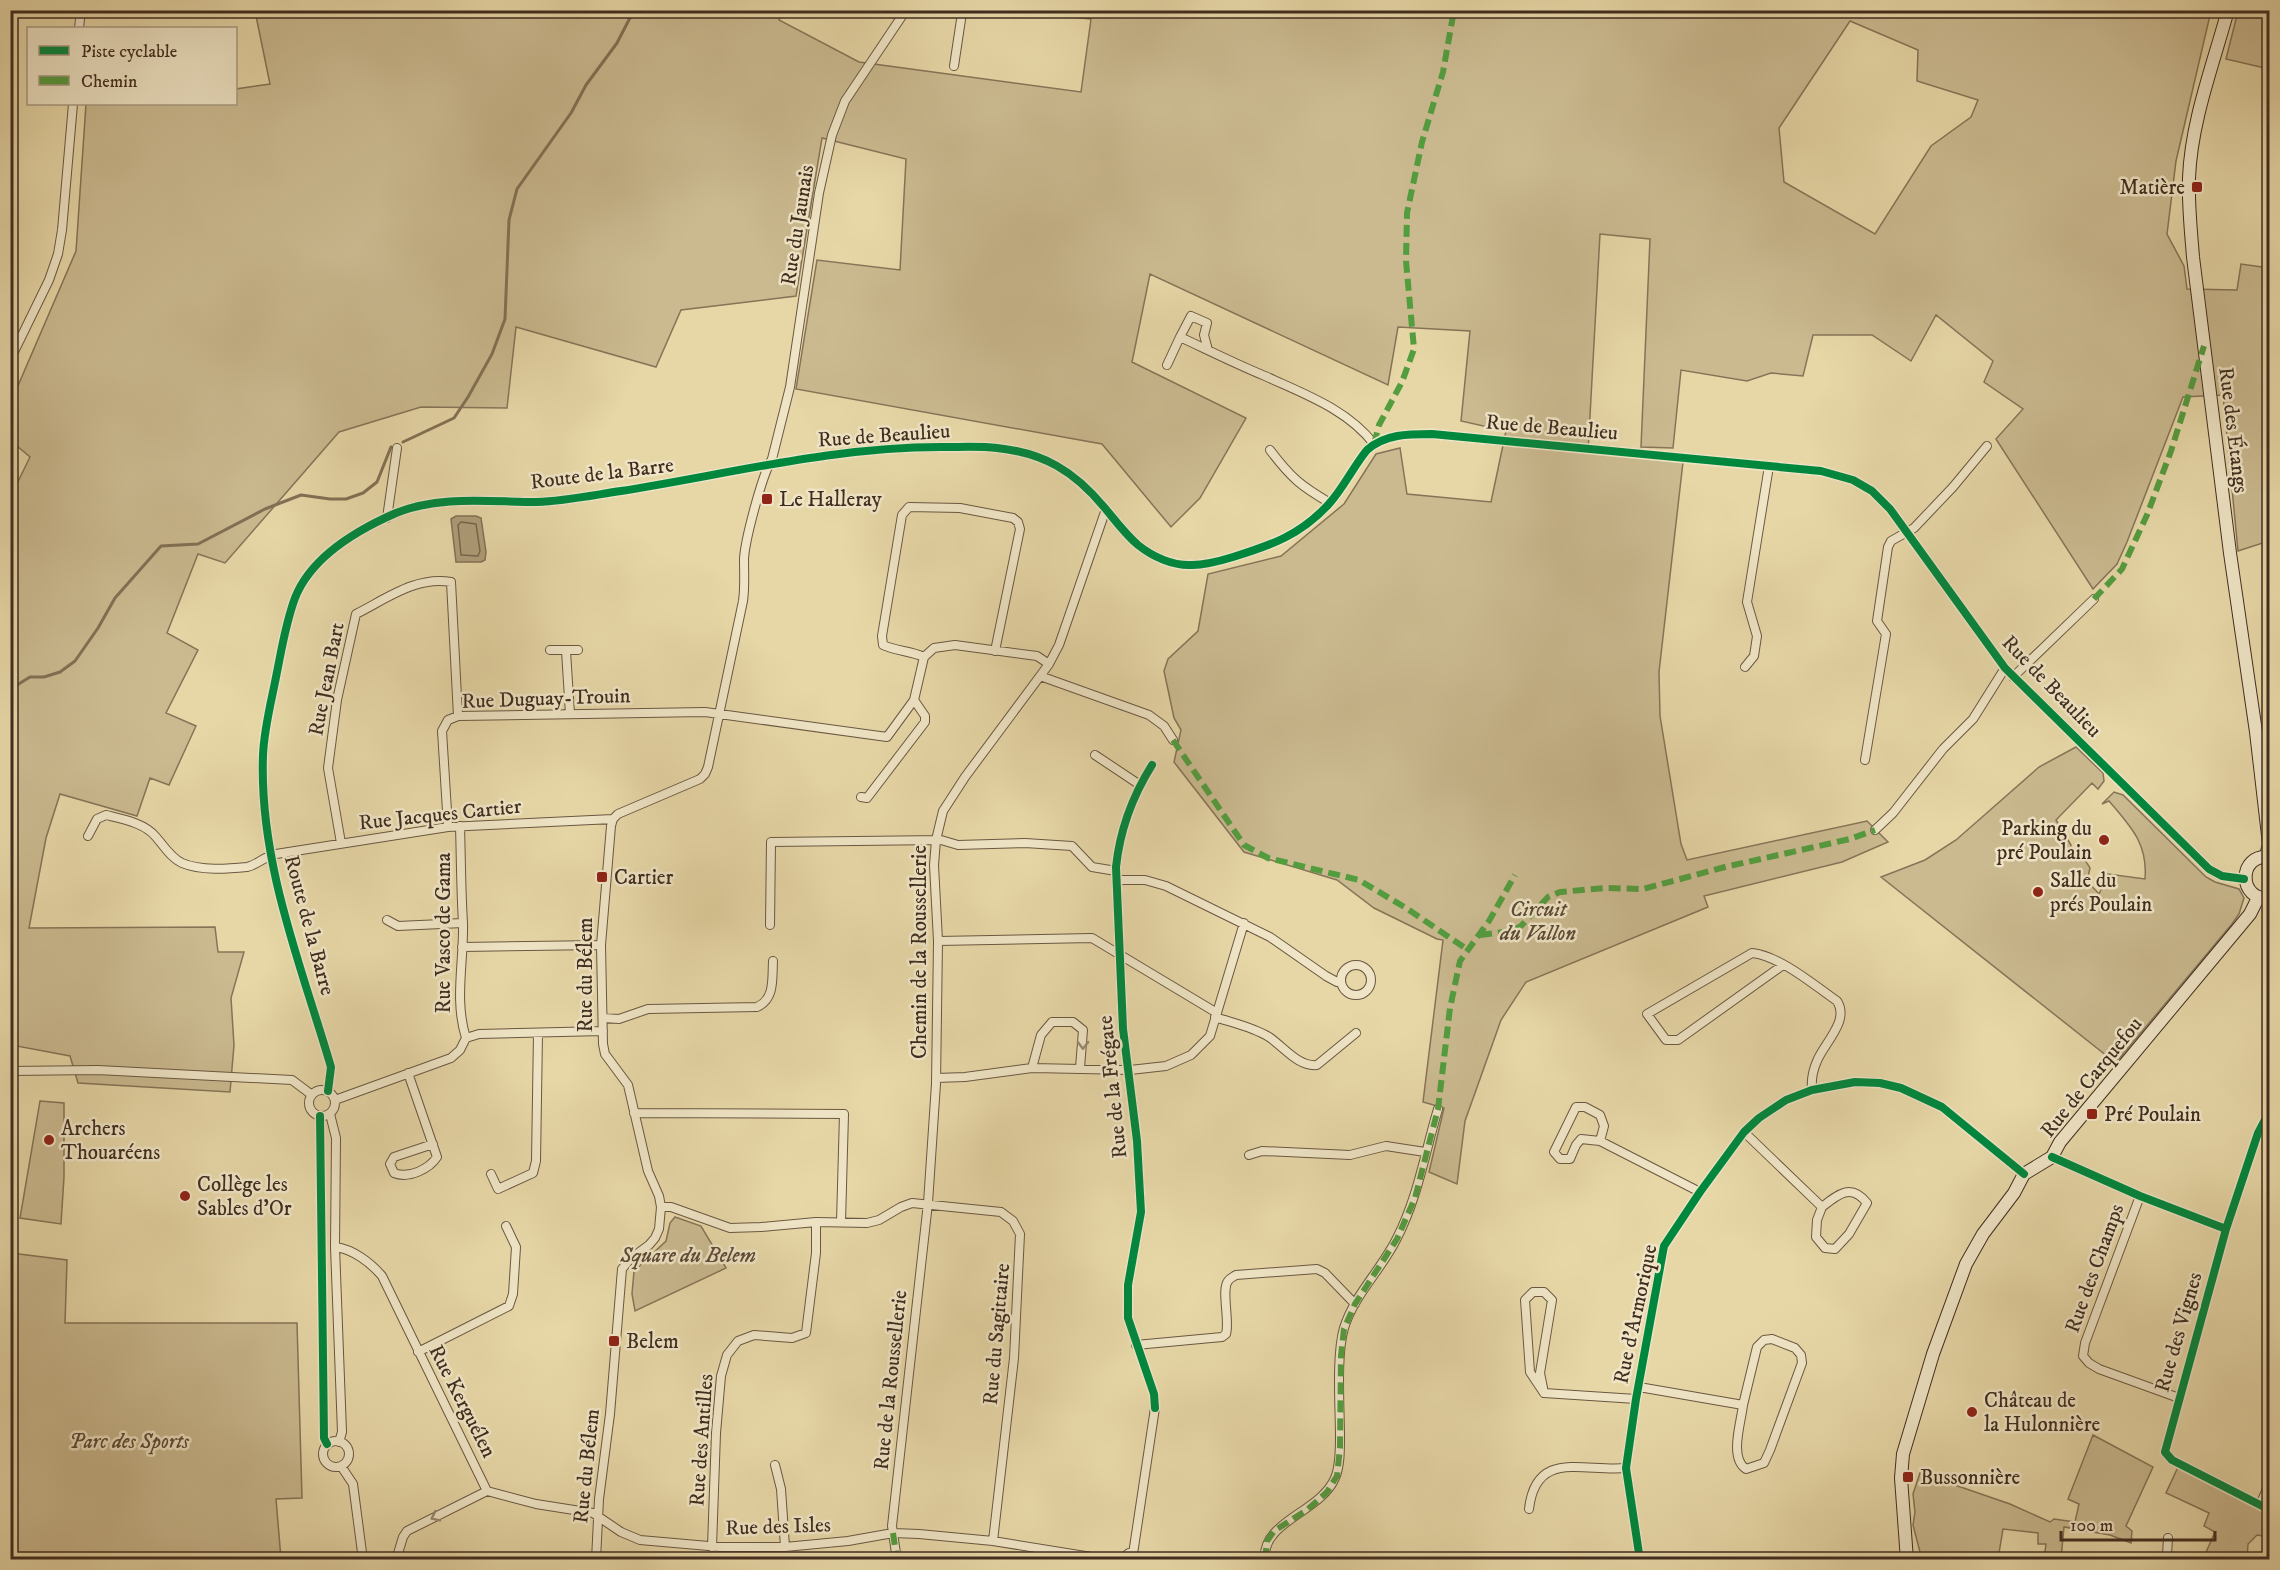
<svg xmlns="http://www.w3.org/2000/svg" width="2280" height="1570" viewBox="0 0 2280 1570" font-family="'IM FELL DW Pica',serif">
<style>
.green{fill:#cbba90;stroke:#867458;stroke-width:1.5;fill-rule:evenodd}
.water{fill:#ae9d79;stroke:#827055;stroke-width:1.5}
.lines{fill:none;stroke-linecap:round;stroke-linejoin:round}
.shore{stroke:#77654c;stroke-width:1.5}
.stream{stroke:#827055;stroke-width:3}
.minor-casing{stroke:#6a5842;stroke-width:10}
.secondary-casing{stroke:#402d20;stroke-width:14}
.minor{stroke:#efe5c6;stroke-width:8}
.secondary{stroke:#efe5c6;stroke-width:12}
.quiet{stroke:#539d3f;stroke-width:6;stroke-dasharray:12 6;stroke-linecap:butt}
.cycleway-casing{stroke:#efe5c6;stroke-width:11}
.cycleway{stroke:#00873e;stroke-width:8}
.oneway{stroke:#988973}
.poi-dot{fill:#8f2418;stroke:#efe5c6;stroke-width:2}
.labels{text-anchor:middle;stroke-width:5;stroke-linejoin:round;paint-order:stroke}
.poi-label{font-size:21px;fill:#402d20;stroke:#efe5c6;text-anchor:start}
.street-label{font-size:21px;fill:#402d20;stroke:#efe5c6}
.park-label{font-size:21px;font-style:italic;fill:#5c4936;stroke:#efe5c6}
</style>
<rect width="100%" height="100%" fill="#e7d7a7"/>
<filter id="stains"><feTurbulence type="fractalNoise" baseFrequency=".00333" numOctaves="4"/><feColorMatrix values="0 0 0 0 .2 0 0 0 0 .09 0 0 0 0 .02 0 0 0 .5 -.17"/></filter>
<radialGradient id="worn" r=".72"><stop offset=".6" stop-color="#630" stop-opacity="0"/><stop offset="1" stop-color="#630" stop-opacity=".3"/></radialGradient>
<path class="green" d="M 255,11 L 783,11 L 779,20 L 859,62 L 1081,92 L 1091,19 L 1005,11 L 2211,11 L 2176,161 L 2167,234 L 2184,266 L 2187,289 L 2237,290 L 2241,264 L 2269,268 L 2269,313 L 2266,324 L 2270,325 L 2269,541 L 2238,551 L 2223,395 L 2183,397 L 2127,542 L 2117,564 L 2093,589 L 1996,439 L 2023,409 L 1984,382 L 1993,361 L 1936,315 L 1911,361 L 1872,335 L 1813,335 L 1803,376 L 1771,373 L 1747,381 L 1681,370 L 1673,448 L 1641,447 L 1650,239 L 1600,234 L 1588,452 L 1683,462 L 1659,672 L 1660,716 L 1681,844 L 1687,860 L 1867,821 L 1888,842 L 1842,862 L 1704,896 L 1708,907 L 1526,982 L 1501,1020 L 1465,1121 L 1457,1184 L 1429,1172 L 1444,1108 L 1423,1102 L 1443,940 L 1437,939 L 1374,908 L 1337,880 L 1244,852 L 1174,762 L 1181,730 L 1174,718 L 1164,671 L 1168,659 L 1198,631 L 1208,574 L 1281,556 L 1344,504 L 1376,454 L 1400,448 L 1407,494 L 1491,502 L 1506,431 L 1461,421 L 1470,331 L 1398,327 L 1388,385 L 1150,274 L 1132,362 L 1246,418 L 1200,498 L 1171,527 L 1102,444 L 796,389 L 817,260 L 900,270 L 906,159 L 822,138 L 796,296 L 681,310 L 656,367 L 516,327 L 507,408 L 421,407 L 339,432 L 225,563 L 198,554 L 167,633 L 198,650 L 166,713 L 196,726 L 169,785 L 150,778 L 137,816 L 60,794 L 46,838 L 29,928 L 215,927 L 218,952 L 244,952 L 231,998 L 234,1045 L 230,1092 L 78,1083 L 70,1056 L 11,1045 L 10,498 L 30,457 L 11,441 L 11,402 L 76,251 L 86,104 L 236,104 L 236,89 L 270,84 ZM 1850,21 L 1918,50 L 1917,81 L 1978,100 L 1971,117 L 1931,146 L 1875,234 L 1784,182 L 1779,128 Z
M 2238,11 L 2269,11 L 2269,69 L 2226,59 Z
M 2076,747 L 2103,773 L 2104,781 L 2098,789 L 2092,783 L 2056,820 L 2071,845 L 2071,853 C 2081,856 2085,859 2090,868 L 2087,881 L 2099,894 L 2108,874 L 2145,879 C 2148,843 2130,826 2109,801 L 2102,804 L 2114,792 L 2123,795 L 2206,877 L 2215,882 L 2239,889 L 2244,898 L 2239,914 L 2232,924 L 2119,1059 L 2112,1060 L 1881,877 L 1925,860 L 1956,840 L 2039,767 Z
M 40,1101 L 64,1103 L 64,1177 L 61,1224 L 20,1218 Z
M 675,1217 L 701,1226 L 726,1268 L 635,1311 L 632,1294 L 634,1271 L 666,1241 L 670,1223 Z
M 11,1253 L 67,1260 L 65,1323 L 297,1323 L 302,1498 L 276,1499 L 281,1559 L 11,1559 Z
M 2093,1435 L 2153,1467 L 2126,1526 L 2132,1531 L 2131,1543 L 2110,1535 L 2064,1527 L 2061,1559 L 2044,1559 L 2046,1544 L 2038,1544 L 2038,1533 L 2003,1529 L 1998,1559 L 1924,1559 L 1920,1552 L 1913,1525 L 1915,1512 L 1913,1494 L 1920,1473 L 2010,1504 L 2050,1522 L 2054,1519 L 2075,1522 L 2079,1504 L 2068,1499 Z
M 2178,1467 L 2269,1514 L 2269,1537 L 2257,1535 L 2248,1544 L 2247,1559 L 2203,1559 L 2215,1532 L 2204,1526 L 2209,1513 L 2166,1493 Z"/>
<path class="water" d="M 456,516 L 476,516 L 481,518 L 486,552 L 485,560 L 481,562 L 456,562 L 451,519 Z"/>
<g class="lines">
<path class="shore" d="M 461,522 L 476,524 L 480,551 L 478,556 L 461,555 L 458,525 Z"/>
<path class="stream" d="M 403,442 L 454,418 L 468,397 L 492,354 L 505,319 L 509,220 L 517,189 L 571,113 L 586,85 L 617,43 L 634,10
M 10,709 L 17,685 L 30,677 L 44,677 L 60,672 L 75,661 L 98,628 L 115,598 L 161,546 L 198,544 L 265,509 L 301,495 L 330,499 L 346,499 L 363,493 L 377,482 L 391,447"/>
<defs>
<path id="minor" d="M 943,10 L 962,13 L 954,66
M 79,28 L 81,10
M 1208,350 L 1204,335 L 1207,323 L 1191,316 L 1180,337 C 1208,350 1236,364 1265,376 C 1304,394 1347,409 1374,444
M 10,360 L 49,280 L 58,254 L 62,230 L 73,104
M 1167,365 L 1180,337
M 1270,450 C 1291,478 1301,486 1330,503
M 387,518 L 397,448
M 550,650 L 578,650
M 566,651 L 570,714
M 924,657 C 911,651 896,651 883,645 L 882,636 L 902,515 L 909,507 L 960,508 L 1013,518 L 1018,522 L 1020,529 L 995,651
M 1745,667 L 1754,656 L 1757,636 L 1747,602 L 1769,466
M 1040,676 L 1149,715 L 1164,726 L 1173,740
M 2013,677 L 2094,599
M 1095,755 L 1140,785
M 1865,760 L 1886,634 L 1877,621 L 1888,547 L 1891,541 L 1914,528 L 1953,487 L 1987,446
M 861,797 L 867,798 L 925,722 L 925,716 L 914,700
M 460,826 C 461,859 461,891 463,923 C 464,962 454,1000 466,1038
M 448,827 L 442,731 L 448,720 L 458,716 L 705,712 L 887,737 L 914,700 L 924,657 L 934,648 L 955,645 L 1037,656 L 1049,664
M 1875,830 L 1893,813 L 1943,749 L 1973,719 L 2005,668
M 88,836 L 97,819 L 106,815 C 122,819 145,823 156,837 C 164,846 171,858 182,863 C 201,871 227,869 247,867 C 257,865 265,856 276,854 L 448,827 L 613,819
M 341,843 L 328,768 L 337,700 L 356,614 C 386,599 416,576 451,582 L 458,716
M 1117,880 L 1145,880 L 1166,886 L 1270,937 L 1326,976 L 1337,982 L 1341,982
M 387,920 L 398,926 L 463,923
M 770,925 L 771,842 L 941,840 L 958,845 L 1025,843 L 1072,846 L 1092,867 L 1116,871
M 938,941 L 1092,938 L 1217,1013
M 462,947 L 601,945
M1341 980a15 15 0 1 1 30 0a15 15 0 1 1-30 0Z
M 1783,965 L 1678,1040 L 1666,1040 L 1647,1014 L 1752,953 C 1780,956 1814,985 1837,1001 C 1850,1021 1824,1043 1817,1061 C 1813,1070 1811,1080 1812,1090
M 1215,1017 C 1233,1023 1253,1027 1269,1037 C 1284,1047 1298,1067 1317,1065 L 1356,1033
M 603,1018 L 619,1019 L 648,1009 L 757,1007 C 775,999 772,979 773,961
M 1032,1068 L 1041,1035 L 1052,1022 L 1073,1022 L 1083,1030 L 1080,1068
M 10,1071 L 98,1070 L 292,1080 L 312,1095
M 408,1073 L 437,1157 C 429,1169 409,1179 394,1173 L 390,1164 L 394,1157 L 433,1144
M 936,1078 L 965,1077 L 1032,1068 L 1130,1070 L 1166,1066 L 1191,1055 L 1210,1036 L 1244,923
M309 1103a13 13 0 1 1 26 0a13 13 0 1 1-26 0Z
M 328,1091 L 331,1067 C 301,965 259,863 263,755 C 264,728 272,699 277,672 C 282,647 286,622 295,598 C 311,557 357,530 396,513 C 441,495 489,502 537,502 C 565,501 594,495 621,491 C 729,474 836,446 946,447 C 963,447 981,446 997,448 C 1044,453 1074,471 1104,507 C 1115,520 1125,534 1138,545 C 1153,557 1173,566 1192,565 C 1206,565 1220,561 1233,557 C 1272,545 1300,535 1328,505 C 1343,489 1353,467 1367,450 C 1385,434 1408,434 1432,434 L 1821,471 L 1853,480 L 1872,491 L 1890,509 L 2005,668 L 2209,869 L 2222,876 L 2244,879
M 335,1100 L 451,1058 L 460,1050 L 466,1038 L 479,1034 L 603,1031
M 2270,1110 L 2258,1133 L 2226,1229 L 2165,1452 L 2172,1460 L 2270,1510
M 634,1113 L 844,1114 L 841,1222
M 330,1114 L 336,1138 L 335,1247 L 342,1432 L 339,1442
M 1744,1132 L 1822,1207 L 1817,1220 L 1816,1237 L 1825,1248 L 1835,1249 L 1849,1234 L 1867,1203 C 1851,1183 1838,1194 1822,1207
M 1600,1141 L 1604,1126 L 1600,1115 L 1585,1107 L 1576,1107 L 1554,1152 L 1560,1159 L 1570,1159 L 1576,1145 L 1581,1139 L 1600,1141 L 1700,1192
M 1249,1155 L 1262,1151 L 1350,1155 L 1386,1146 L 1425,1152
M 2052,1157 L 2140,1196 L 2226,1229
M 491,1174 L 498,1189 L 533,1173 L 536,1161 L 538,1033
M 2140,1196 L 2085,1343 L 2083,1356 L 2089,1363 L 2099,1369 L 2179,1398
M 661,1207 L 671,1207 L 730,1228 L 761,1227 L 816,1222 L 867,1223 L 879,1220 L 901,1207 L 912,1203 L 1001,1212 L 1013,1221 L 1020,1234 L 1014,1358 L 993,1541
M 335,1247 C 353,1249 371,1263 382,1276 L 487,1491
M 1136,1345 L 1222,1337 L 1226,1334 C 1230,1321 1221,1290 1228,1281 C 1230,1278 1233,1277 1236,1275 L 1317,1269 L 1325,1273 L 1355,1304
M 418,1352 L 509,1306 L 513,1294 L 516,1247 L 506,1226
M 1639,1387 L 1743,1405 L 1757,1347 L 1764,1340 L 1772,1339 L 1795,1348 L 1801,1355 L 1802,1363 L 1770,1450 L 1764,1463 L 1746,1469 C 1729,1458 1741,1423 1743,1405
M 1544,1393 L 1540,1373 L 1552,1300 L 1544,1292 L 1533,1292 L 1525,1300 L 1530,1372 L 1544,1393 L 1636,1399
M323 1454a13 13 0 1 1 26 0a13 13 0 1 1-26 0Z
M 775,1465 L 781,1489 L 785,1547
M 341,1466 L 353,1484 L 363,1560
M 487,1491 L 536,1504 L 593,1513 L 621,1532 L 640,1540 L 720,1547 L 785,1547 L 848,1541 L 893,1533 L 919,1534 L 993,1541 L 1110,1560
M 2260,1505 L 2270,1482
M 1529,1509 C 1536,1449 1583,1472 1626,1468
M 712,1547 L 716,1433 L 721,1376 L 727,1355 L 738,1341 L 754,1335 L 792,1338 L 806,1333 L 816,1253 L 816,1222
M 1133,1554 L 1155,1408 L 1154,1394 L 1128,1318 L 1128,1285 L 1141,1212 L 1137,1141 L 1123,1029 L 1116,867 C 1120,829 1132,797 1152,765
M 396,1560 L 403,1537 L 407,1531 L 487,1491
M 596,1560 L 599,1499 L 610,1414 L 622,1269 L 630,1259 L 649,1245 L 655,1238 L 659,1229 L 661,1207 L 659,1196 L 648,1171 L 628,1085 L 605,1054 L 603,1044 L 601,945 L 611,826 L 613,819 L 618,814 L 700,779 L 705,774 L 708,767 L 743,601 C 745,587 744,574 744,559 C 745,540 762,475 772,459 L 790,387 L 819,193 L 832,135 L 845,101 L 906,10
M 897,1560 L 892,1526 L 928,1203 L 936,1084 L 938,941 L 934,865 L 936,840 L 943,811 L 965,777 L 1049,664 L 1059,645 L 1106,509
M 1120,1560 L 1129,1553 L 1139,1560
M 1265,1560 C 1261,1521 1320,1513 1335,1478 C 1340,1467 1340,1450 1340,1437 C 1340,1408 1336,1355 1344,1328 C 1354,1295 1382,1269 1397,1238 C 1418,1197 1425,1152 1438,1109
M 1640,1560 L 1626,1468 L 1636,1399 L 1664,1246 L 1700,1192 L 1744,1132 L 1759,1118 L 1786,1100 L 1812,1090 L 1855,1082 L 1880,1083 L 1901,1088 L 1942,1107 L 2024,1174
M 2165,1560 L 2167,1555 L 2168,1538"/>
<path id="secondary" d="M 2228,10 C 2213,65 2191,122 2189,178 C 2188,205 2191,231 2193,257 L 2230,553 L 2256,732 L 2269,844 L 2266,856
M 2270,857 C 2237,853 2238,902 2270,898
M 1907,1560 L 1901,1478 L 1903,1454 L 1933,1354 L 1966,1264 L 1983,1234 L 2014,1193 L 2024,1174 L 2052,1157 L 2060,1142 L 2250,914 L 2258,898"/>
</defs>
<use href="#minor" class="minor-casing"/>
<use href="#secondary" class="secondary-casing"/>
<use href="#minor" class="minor"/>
<use href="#secondary" class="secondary"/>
<path class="quiet" d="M 1374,444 L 1379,425 L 1402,382 L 1414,349 L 1406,261 L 1407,213 L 1422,142 L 1443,72 L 1454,10
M 2094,599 L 2122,569 L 2147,515 L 2171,451 L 2204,346
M 1173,740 L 1244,845 L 1268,858 L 1359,880 L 1406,908 L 1468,950
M 1480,935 L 1512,931 L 1521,926 L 1548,897 L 1560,892 L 1605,888 L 1643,889 L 1725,867 L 1850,839 L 1875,830
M 893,1533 L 897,1560
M 1265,1560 L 1267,1541 L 1274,1531 L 1307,1510 L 1327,1492 L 1337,1476 L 1340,1448 L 1341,1356 L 1344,1329 L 1355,1304 L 1397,1239 L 1415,1198 L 1438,1109 L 1450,1008 L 1460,961 L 1489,921 L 1515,875"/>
<defs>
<path id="cycleway" d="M 1152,765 C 1132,797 1120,829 1116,867 L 1123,1029 L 1137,1141 L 1141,1212 L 1128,1285 L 1128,1318 L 1154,1394 L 1155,1408
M 328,1091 L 331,1067 C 301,965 259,863 263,755 C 264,728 272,699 277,672 C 282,647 286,622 295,598 C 311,557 357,530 396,513 C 441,495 489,502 537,502 C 565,501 594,495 621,491 C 729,474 836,446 946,447 C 963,447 981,446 997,448 C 1044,453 1074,471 1104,507 C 1115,520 1125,534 1138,545 C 1153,557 1173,566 1192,565 C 1206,565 1220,561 1233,557 C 1272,545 1300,535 1328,505 C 1343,489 1353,467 1367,450 C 1385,434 1408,434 1432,434 L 1821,471 L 1853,480 L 1872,491 L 1890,509 L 2005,668 L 2209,869 L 2222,876 L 2244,879
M 2270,1110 L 2258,1133 L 2226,1229 L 2165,1452 L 2172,1460 L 2270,1510
M 320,1116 L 324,1438 L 327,1444
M 2052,1157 L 2140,1196 L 2226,1229
M 1640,1560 L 1626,1468 L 1636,1399 L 1664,1246 L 1700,1192 L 1744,1132 L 1759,1118 L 1786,1100 L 1812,1090 L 1855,1082 L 1880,1083 L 1901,1088 L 1942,1107 L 2024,1174"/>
</defs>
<use href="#cycleway" class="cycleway-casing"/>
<use href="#cycleway" class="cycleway"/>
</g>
<defs><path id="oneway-chevron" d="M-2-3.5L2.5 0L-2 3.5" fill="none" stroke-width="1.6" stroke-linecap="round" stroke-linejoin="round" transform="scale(1.5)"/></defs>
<g class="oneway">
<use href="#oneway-chevron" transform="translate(1083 1045) rotate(91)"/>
<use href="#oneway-chevron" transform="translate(435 1517) rotate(154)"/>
</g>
<g class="poi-dot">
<rect x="2191" y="181" width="12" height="12" rx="3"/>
<rect x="761" y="493" width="12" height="12" rx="3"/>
<circle cx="2104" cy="840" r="6"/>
<rect x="596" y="871" width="12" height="12" rx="3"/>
<circle cx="2038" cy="892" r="6"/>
<rect x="2086" y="1108" width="12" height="12" rx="3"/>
<circle cx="49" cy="1140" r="6"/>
<circle cx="185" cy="1196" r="6"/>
<rect x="608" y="1335" width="12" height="12" rx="3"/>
<circle cx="1972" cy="1412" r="6"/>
<rect x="1902" y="1471" width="12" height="12" rx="3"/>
</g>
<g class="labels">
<g class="poi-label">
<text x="2185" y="194" text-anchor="end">Matière</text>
<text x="779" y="506">Le Halleray</text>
<text x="2092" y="835" text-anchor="end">Parking du<tspan x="2092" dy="24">pré Poulain</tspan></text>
<text x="614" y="884">Cartier</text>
<text x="2050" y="887">Salle du<tspan x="2050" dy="24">prés Poulain</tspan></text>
<text x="2104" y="1121">Pré Poulain</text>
<text x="61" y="1135">Archers<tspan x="61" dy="24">Thouaréens</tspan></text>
<text x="197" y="1191">Collège les<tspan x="197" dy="24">Sables d'Or</tspan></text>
<text x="626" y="1348">Belem</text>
<text x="1984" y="1407">Château de<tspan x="1984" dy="24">la Hulonnière</tspan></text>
<text x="1920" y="1484">Bussonnière</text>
</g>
<g class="street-label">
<text transform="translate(797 225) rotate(-81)" y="7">Rue du Jaunais</text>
<text transform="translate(1552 427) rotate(5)" y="7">Rue de Beaulieu</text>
<text transform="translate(2234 430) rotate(83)" y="7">Rue des Étangs</text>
<text transform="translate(884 435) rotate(-4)" y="7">Rue de Beaulieu</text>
<text transform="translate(602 473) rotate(-7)" y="7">Route de la Barre</text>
<text transform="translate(326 679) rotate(-79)" y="7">Rue Jean Bart</text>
<text transform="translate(2052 686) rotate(46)" y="7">Rue de Beaulieu</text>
<text transform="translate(546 698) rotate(-2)" y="7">Rue Duguay-Trouin</text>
<text transform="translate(440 814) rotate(-6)" y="7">Rue Jacques Cartier</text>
<text transform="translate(310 925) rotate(75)" y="7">Route de la Barre</text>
<text transform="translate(443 933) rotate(-90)" y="7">Rue Vasco de Gama</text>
<text transform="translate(919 952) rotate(-90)" y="7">Chemin de la Roussellerie</text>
<text transform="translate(585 975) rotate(-90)" y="7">Rue du Bélem</text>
<text transform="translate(2091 1077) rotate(-51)" y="7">Rue de Carquefou</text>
<text transform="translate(1112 1087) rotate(-96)" y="7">Rue de la Frégate</text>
<text transform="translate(2094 1268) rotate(-70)" y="7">Rue des Champs</text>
<text transform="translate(1635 1314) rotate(-78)" y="7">Rue d'Armorique</text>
<text transform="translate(2178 1332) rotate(-74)" y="7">Rue des Vignes</text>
<text transform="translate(996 1334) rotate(-85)" y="7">Rue du Sagittaire</text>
<text transform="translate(890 1380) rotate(-84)" y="7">Rue de la Roussellerie</text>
<text transform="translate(463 1401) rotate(63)" y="7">Rue Kerguélen</text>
<text transform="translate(701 1440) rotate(-86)" y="7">Rue des Antilles</text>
<text transform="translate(586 1466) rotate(-84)" y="7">Rue du Bélem</text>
<text transform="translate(778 1526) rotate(-2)" y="7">Rue des Isles</text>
</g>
<g class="park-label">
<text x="1538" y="916">Circuit<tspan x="1538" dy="24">du Vallon</tspan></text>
<text x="688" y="1262">Square du Belem</text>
<text x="129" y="1448">Parc des Sports</text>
</g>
</g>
<rect width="2280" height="1570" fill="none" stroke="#e7d7a7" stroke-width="36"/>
<rect x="12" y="12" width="2256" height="1546" fill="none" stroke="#402d20" stroke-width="3"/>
<rect x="18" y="18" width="2244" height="1534" fill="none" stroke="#402d20" stroke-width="1.5"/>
<rect x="27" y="27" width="210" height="78" fill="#efe5c6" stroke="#a99b84" stroke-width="1.5"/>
<rect x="39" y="46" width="30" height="9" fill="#00873e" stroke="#a99b84" stroke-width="1.5"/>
<text x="81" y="57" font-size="18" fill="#402d20">Piste cyclable</text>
<rect x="39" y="76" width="30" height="9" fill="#539d3f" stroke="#a99b84" stroke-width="1.5"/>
<text x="81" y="87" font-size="18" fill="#402d20">Chemin</text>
<path d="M2061 1531v9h154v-9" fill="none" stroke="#402d20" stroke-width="3"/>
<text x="2070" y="1531" font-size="18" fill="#402d20" stroke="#efe5c6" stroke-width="4.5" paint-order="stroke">100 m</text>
<rect width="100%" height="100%" filter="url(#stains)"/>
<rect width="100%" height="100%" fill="url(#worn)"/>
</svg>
